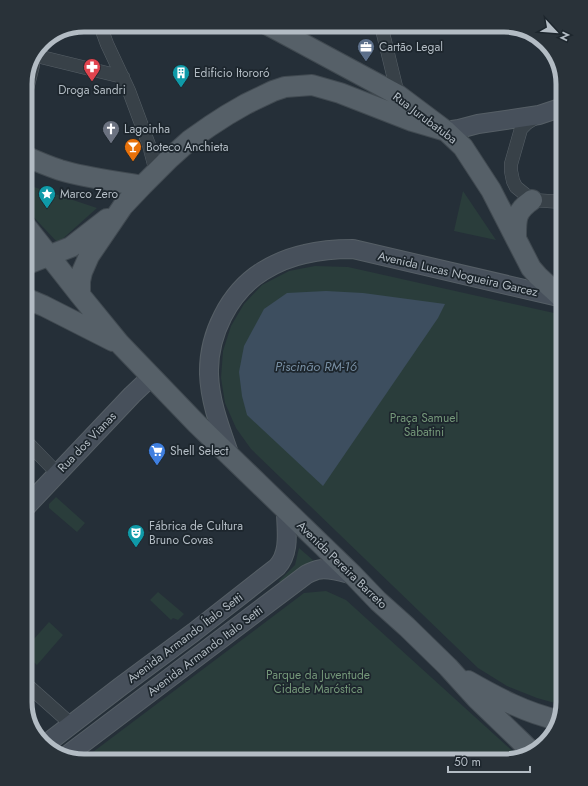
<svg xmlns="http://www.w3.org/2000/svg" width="588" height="786" viewBox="0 0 588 786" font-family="Jost,sans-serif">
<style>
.green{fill:#2a3d3b}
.water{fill:#3d4e5f}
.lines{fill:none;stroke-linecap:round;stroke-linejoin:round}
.street-casing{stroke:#565f66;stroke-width:14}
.secondary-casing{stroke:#565f66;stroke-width:20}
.primary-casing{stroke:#414a51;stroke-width:22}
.street{stroke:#384148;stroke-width:13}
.secondary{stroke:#47505b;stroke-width:18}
.primary{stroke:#566068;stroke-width:20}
.labels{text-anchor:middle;stroke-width:3.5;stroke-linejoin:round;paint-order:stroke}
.poi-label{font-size:12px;fill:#b3bcc4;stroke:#1d262d;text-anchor:start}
.street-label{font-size:12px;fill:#b3bcc4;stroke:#1d262d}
.park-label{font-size:12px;fill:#749779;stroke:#1d262d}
.water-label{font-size:13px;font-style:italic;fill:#788fa4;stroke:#1d262d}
.rim{fill:none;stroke:#b3bcc4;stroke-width:5}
</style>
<rect width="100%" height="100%" fill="#252f38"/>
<path class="green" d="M 25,184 L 97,208 L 58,243 L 25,208 Z
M 463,191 L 496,240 L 454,231 Z
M 315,266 L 348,267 L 563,315 L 563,702 L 562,705 L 537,698 L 507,686 L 478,668 L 251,449 L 236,428 L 225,403 L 221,378 L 223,351 L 231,326 L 244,304 L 262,285 L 289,271 Z
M 56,497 L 85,523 L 77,532 L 49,508 L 49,504 Z
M 299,548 L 314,561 L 282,585 L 279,581 L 295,565 Z
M 326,591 L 346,600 L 519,757 L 504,761 L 81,761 L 304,593 Z
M 158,592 L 184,614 L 178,620 L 173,618 L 171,620 L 150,600 Z
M 49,622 L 63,635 L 37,665 L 25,654 L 25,649 Z"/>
<path class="water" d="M 326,291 L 363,293 L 445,304 L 438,318 L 323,486 L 247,415 L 242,396 L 239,372 L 244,346 L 264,309 L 287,293 Z"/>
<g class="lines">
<defs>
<path id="street" d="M 100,25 L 107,44 L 129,91 L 149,145 L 156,172
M 381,25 L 398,95
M 37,56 L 123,77
M 25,97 L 33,65
M 538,116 L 527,123 L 521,129 L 511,164 L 511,171 L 513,181 L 516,187 L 532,200 L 563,202
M 25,440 L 57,473
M 25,683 L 71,724"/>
<path id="secondary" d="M 446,131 L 459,129 L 478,124 L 539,115 L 563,107
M 230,456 C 221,430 210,403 209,374 C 208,335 229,292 263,271 C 276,263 291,257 305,254 C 321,250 337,249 353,249 L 563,298
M 25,508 L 132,395 L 151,377
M 46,744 L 120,687 L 194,632 L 277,567 C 291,552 286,529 286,511
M 66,756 L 307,574 C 310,573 313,571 317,570 C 328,567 342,572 353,575"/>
<path id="primary" d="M 268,25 L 398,95 L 446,131 L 463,147 L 491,190 L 531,268 L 538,276 L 563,299
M 25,156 C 36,161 48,166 60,170 C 86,178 115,181 142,186
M 25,225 L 80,295 L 120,344 L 197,424 L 353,575 L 378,601 L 407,627 L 448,667 L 477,699 L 533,753
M 516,239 C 516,219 515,212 532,200
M 25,265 L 71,247 L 107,219
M 80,295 L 80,281 L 82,272 L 89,256 L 123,206 L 142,186 L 170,158 L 190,140 L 210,126 L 227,115 L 246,104 L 273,91 L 285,87 L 312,85 L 340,93 L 412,121 L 446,131
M 25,298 L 44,306 L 113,341
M 468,681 C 496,697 526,713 558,720"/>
</defs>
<use href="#street" class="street-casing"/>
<use href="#secondary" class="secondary-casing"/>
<use href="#primary" class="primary-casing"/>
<use href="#street" class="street"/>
<use href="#secondary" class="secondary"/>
<use href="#primary" class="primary"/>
</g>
<defs>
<symbol id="office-pin" viewBox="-11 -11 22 30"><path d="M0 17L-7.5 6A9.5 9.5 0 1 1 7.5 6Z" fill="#5c6f8a" stroke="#1d262d"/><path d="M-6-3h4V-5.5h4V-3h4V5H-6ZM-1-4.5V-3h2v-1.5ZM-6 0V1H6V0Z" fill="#fff"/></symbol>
<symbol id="pharmacy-pin" viewBox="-11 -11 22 30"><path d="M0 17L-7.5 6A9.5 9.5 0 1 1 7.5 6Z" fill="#e0444e" stroke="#1d262d"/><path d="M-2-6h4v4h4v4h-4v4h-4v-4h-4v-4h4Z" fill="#fff"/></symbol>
<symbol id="building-pin" viewBox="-11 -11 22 30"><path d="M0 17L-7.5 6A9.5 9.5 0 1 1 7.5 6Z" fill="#0f9aa8" stroke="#1d262d"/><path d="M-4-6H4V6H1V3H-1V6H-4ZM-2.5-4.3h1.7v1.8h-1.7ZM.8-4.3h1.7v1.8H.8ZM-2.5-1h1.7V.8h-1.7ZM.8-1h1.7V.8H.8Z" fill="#fff"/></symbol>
<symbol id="church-pin" viewBox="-11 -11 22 30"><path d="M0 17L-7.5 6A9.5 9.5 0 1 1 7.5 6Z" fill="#6b7280" stroke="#1d262d"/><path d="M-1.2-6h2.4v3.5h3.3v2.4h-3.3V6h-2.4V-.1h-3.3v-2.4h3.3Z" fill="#fff"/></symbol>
<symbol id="bar-pin" viewBox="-11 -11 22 30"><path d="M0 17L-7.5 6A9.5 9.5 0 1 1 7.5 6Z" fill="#e8710a" stroke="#1d262d"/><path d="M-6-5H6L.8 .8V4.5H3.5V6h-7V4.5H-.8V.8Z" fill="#fff"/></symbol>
<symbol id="sight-pin" viewBox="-11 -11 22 30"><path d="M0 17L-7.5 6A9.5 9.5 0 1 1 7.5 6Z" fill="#0f9aa8" stroke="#1d262d"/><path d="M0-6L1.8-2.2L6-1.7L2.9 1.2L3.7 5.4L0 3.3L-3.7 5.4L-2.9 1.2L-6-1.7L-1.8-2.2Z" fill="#fff"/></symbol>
<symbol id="supermarket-pin" viewBox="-11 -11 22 30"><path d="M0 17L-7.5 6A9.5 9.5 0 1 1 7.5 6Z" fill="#3f7fe0" stroke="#1d262d"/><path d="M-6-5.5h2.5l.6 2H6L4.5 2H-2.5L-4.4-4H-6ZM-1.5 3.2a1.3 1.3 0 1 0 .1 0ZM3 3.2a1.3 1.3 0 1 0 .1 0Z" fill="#fff"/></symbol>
<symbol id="theatre-pin" viewBox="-11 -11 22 30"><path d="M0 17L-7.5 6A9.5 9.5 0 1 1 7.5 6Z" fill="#0f9aa8" stroke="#1d262d"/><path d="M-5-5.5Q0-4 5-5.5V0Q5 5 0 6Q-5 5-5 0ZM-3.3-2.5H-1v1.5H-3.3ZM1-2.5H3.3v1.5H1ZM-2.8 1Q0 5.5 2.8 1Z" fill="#fff"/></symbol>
</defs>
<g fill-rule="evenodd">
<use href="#office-pin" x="356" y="37" width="20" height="27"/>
<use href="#pharmacy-pin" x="82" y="57" width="20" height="27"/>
<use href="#building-pin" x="171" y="63" width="20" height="27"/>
<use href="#church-pin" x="101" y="119" width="20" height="27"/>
<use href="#bar-pin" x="123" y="137" width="20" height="27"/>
<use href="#sight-pin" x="37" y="184" width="20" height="27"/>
<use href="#supermarket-pin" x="147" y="441" width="20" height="27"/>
<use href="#theatre-pin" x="126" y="523" width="20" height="27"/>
</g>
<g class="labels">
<g class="poi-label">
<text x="379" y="51">Cartão Legal</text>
<text x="194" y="77">Edificio Itororó</text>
<text x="92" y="94" text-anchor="middle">Droga Sandri</text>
<text x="124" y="133">Lagoinha</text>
<text x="146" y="151">Boteco Anchieta</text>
<text x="60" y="198">Marco Zero</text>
<text x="170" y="455">Shell Select</text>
<text x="149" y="530">Fábrica de Cultura<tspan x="149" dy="14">Bruno Covas</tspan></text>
</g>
<g class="street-label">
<text transform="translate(425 118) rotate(37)" y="4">Rua Jurubatuba</text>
<text transform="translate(458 274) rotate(13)" y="4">Avenida Lucas Nogueira Garcez</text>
<text transform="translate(87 442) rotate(-46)" y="4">Rua dos Vianas</text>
<text transform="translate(342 565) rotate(44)" y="4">Avenida Pereira Barreto</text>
<text transform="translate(185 638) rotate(-37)" y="4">Avenida Armando Ítalo Setti</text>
<text transform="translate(205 651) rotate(-37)" y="4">Avenida Armando Italo Setti</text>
</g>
<g class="park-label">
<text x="424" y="422">Praça Samuel<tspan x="424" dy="14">Sabatini</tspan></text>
<text x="318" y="679">Parque da Juventude<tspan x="318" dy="14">Cidade Maróstica</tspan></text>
</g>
<g class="water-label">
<text x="316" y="371">Piscinão RM-16</text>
</g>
</g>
<path d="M0 0H588V786H0ZM84 32H504A52 52 0 0 1 556 84V702A52 52 0 0 1 504 754H84A52 52 0 0 1 32 702V84A52 52 0 0 1 84 32Z" fill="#293239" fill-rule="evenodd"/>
<path class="rim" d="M84 32H504A52 52 0 0 1 556 84V702A52 52 0 0 1 504 754H84A52 52 0 0 1 32 702V84A52 52 0 0 1 84 32Z"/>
<g transform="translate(556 32) rotate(116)" stroke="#1d262d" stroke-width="3" paint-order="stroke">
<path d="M0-3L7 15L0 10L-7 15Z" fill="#b3bcc4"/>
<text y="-6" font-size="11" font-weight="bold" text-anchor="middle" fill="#b3bcc4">N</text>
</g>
<path d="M448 766v6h82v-6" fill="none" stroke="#b3bcc4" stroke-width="2"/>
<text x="454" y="766" font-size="12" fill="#b3bcc4" stroke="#1d262d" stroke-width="3" paint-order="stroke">50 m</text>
</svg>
